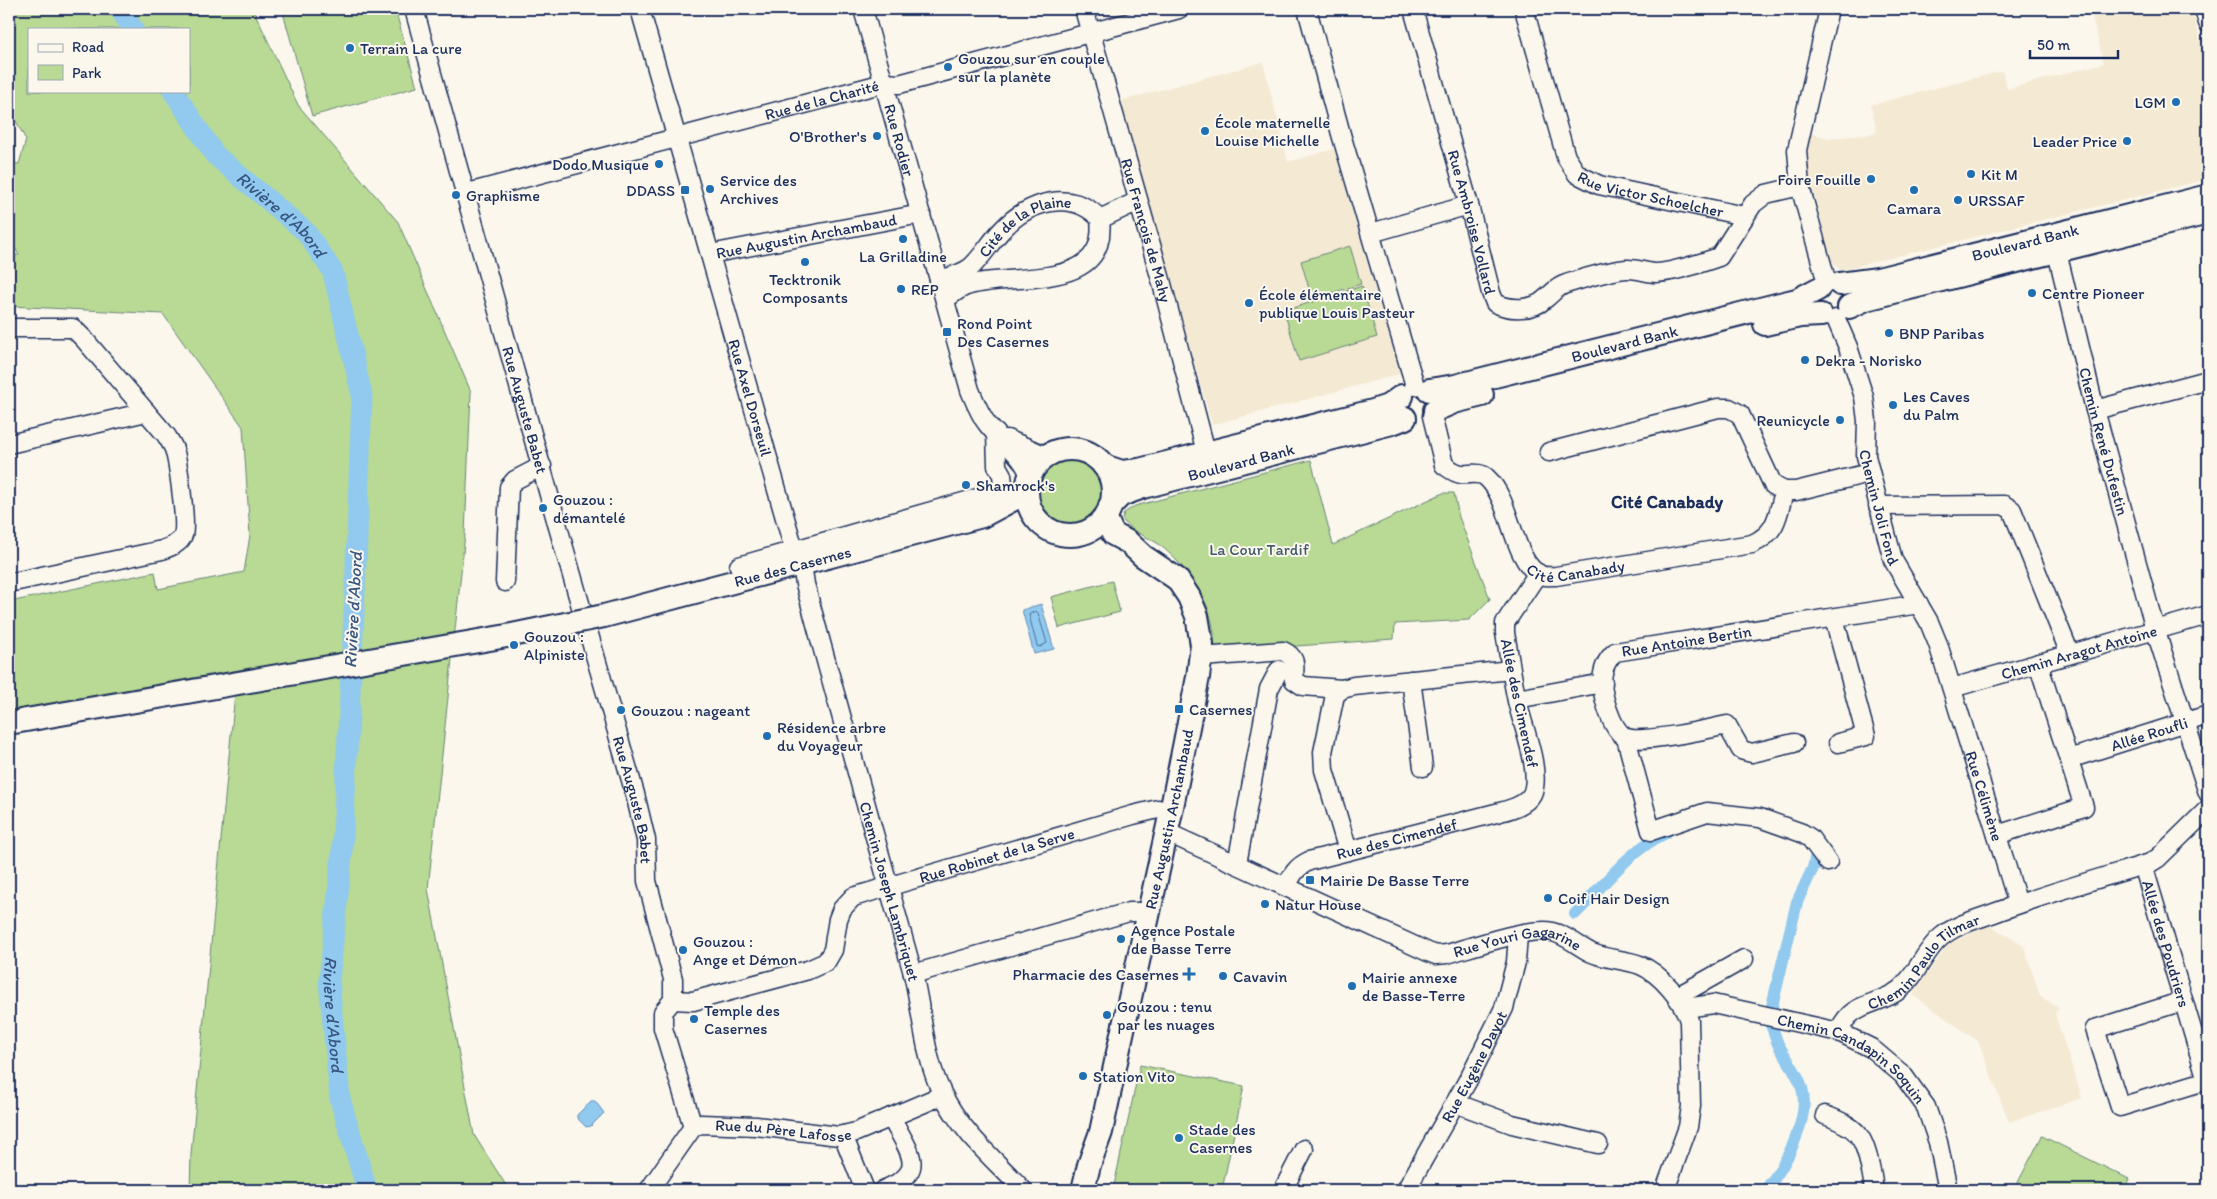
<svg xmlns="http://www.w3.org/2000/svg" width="2217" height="1199" viewBox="0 0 2217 1199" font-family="Itim,sans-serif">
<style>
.built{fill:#f4e9d3}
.green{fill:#b8da94;stroke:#6a8479;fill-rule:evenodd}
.water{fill:#91c9ef;stroke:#628bb5}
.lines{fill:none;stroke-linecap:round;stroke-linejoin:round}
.shore{stroke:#4a6d98;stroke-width:1}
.canal{stroke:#91c9ef;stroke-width:12}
.river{stroke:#91c9ef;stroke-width:21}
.minor-casing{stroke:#1b2f5e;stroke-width:21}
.major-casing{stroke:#1b2f5e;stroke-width:26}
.minor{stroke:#fbf7ec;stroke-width:18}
.major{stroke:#fbf7ec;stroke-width:22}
.major-bridge-casing{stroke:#1b2f5e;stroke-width:26;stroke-linecap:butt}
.major-bridge{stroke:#fbf7ec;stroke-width:22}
.poi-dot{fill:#1f6fb2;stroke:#fbf7ec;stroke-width:2}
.labels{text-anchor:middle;stroke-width:4;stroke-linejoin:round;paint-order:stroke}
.poi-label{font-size:16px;fill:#1b2f5e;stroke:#fbf7ec;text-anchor:start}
.street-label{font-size:16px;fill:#1b2f5e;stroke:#fbf7ec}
.park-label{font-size:16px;fill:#425a6c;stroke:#fbf7ec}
.water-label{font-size:18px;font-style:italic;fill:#385682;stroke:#fbf7ec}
.neighbourhood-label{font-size:18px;font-weight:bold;fill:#1b2f5e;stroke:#fbf7ec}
</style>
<rect width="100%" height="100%" fill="#fbf7ec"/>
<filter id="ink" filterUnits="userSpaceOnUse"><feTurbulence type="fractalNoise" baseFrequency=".02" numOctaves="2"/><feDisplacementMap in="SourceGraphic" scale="10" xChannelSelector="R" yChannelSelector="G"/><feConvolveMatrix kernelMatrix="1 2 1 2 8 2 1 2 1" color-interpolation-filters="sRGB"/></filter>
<g filter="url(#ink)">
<path class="built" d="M 2090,9 L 2192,9 L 2208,69 L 2208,179 L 1841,270 L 1836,266 L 1831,260 L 1807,165 L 1806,152 L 1809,133 L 1828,138 L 1866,135 L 1877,132 L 1871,105 L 2002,71 L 2007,89 L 2104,63 Z
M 1263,62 L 1288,162 L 1334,149 L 1400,374 L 1212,425 L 1120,101 Z
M 1989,925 L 2024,946 L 2040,996 L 2059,1008 L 2055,1014 L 2082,1098 L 2009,1122 L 1978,1041 L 1913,995 L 1948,944 Z"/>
<path class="green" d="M 9,9 L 253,9 L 298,105 L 398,222 L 471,392 L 465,534 L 428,889 L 474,1135 L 509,1190 L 190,1190 L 191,1154 L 235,693 L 9,717 L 9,602 L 155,572 L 158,589 L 244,572 L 250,535 L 243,427 L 163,314 L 9,306 L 9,256 L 19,255 L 9,237 L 9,163 L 19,164 L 26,140 L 9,108 ZM 29,29 L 189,29 L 189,91 L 29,91 Z
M 282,9 L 395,9 L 417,87 L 312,116 Z
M 1350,246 L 1361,284 L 1312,299 L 1301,261 Z
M 1362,286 L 1377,337 L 1299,361 L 1284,311 Z
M1033 493a36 36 0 1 1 72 0a36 36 0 1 1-72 0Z
M 1311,460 L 1333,545 L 1443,493 L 1454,493 L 1459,517 L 1490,599 L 1469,620 L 1395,624 L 1394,639 L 1214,652 C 1219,610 1189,567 1157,543 C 1145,535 1130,532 1122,519 L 1124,513 L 1135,506 Z
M 1112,581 L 1120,612 L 1059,628 L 1051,597 Z
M 1140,1065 L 1244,1086 L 1222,1190 L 1113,1190 Z
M 2042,1136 L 2129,1179 L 2124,1190 L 2014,1190 Z"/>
<path class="water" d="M 1041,604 L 1054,649 L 1034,654 L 1022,610 Z
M 591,1101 L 595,1101 L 604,1113 L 591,1126 L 586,1127 L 577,1118 L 577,1115 Z"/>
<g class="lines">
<path class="shore" d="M 1036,611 L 1038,613 L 1047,643 L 1040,647 L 1037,646 L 1029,615 Z"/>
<path class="canal" d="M 1575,914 C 1603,886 1630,849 1666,833
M 1772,1006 L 1797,902 L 1813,868 L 1816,854 L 1812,845
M 1765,1190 C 1784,1169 1811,1118 1802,1088 C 1798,1072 1786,1059 1778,1044 C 1775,1037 1773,1029 1770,1022"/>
<g class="river">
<path d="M 120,9 L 133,29"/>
<path id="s1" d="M 173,91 L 215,155 L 306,232 L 333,272 L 362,395 L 355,594 L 342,854 L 329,981 L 340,1099 L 367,1190"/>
</g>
<defs>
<g id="minor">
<path id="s2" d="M 414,9 L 558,527 L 635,794 L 646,840 L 647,881 L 673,979 L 673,1000 L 663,1012 L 663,1028 L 693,1127"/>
<path id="s3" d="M 640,9 L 791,539"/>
<path id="s4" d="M 863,9 L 970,390 C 975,402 980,415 988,425 C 1002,443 1022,453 1030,476"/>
<path id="s5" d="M 1084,9 L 1161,280 L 1206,452"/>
<path d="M 1307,9 L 1341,134 L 1415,386"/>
<path id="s6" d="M 1413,9 L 1469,205 L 1491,293 L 1495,303 C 1509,310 1533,311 1545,299 C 1553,293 1556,287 1566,284 C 1585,278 1606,271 1626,269 C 1637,268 1646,273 1656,273 C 1676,272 1700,263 1719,257 L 1753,204 L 1766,194 L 1800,186"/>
<path id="s7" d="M 1524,9 L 1566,157 L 1577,174 L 1599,185 L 1744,216"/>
<path d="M 2204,9 L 2208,23"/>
<path id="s8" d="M 464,194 L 884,83 L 899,84 L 1179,9"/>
<path d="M 1100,219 L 1138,201"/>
<path d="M 1371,233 L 1469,205"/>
<path id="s9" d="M 2057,252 L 2095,410 L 2155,629 L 2208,793"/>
<path id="s10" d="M 710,254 L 921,214"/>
<path id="s11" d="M 939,280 C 950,277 962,274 971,267 C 983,256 991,241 1003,229 C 1028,202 1072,188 1100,219 C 1109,296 1007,270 964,287 C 957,290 951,295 945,300"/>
<path d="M 1827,283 L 1800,186 L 1797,150 L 1829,9"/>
<path id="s12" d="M 1836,319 L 1848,347 L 1864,397 L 1867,421 L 1866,456 L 1893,560 L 1929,622 L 1938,644 L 2018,904"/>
<path d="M 9,328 L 73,328 L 84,339 L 166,435 C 169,440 172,444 174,449 C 178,461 187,524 183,535 C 180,544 170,547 162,550 L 9,583"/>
<path d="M 2095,410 L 2208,380"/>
<path id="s13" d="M 1432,416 L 1444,465 C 1450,469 1454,473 1461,474 C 1469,475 1480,471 1487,478 C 1512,501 1512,560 1540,575 C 1545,577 1551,576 1556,576 L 1752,544 C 1777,533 1778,515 1784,491"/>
<path d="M 1007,439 L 1046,456"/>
<path d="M 9,444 L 146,412"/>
<path d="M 1549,452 L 1718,408 L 1729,408 L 1740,414 L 1773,485 L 1784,491 L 1796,491 L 1869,473"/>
<path d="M 1878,506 L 2004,505 L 2012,510 L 2070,654"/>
<path id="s14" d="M 802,565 L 805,584 C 840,713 876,842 912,970 C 923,1012 923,1056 943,1095 C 963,1134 994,1159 1023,1190"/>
<path d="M 739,566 L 995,493 L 1003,484 L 1002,475 L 997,466 L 996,433"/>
<path d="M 505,582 L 509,487 L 515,480 L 542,466"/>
<path d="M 1834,618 L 1866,736 L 1838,743"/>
<path d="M 1201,657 L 1283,651 C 1298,658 1294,666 1294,680 L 1303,686 L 1342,689"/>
<path d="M 1411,680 L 1423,767"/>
<path id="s15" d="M 1952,688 L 2208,615"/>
<path d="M 1517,699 L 1603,683"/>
<path d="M 1626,738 L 1651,831 L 1707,812 L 1760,818 L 1802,833 L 1810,838 L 1828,862"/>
<path id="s16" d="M 1794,743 L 1752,753 L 1741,750 L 1727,725 C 1709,729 1637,745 1625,737 C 1614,731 1607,709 1604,697 C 1600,679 1602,664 1615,652 L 1919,604"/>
<path id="s17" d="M 2069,759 L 2208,715"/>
<path id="s18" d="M 1166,832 L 1428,952 L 1436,955 L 1447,954 C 1475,946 1517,931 1544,931 C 1562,931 1577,946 1592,953 C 1608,960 1625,959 1640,965 C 1660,973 1684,1001 1689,1021 L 1691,1106 L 1688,1127 L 1665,1190"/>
<path d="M 1997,835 L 2084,807 L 2038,663"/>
<path d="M 1348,851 L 1324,770 L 1323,752 L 1335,695 L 1342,689 L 1354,686 L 1511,670"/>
<path d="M 1237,864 L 1269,689 L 1279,670"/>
<path id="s19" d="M 2143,865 L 2207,1080"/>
<path id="s20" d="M 1286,887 C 1292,875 1296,867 1309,861 L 1500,812 C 1511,809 1526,805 1532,794 C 1542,772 1522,724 1517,701 C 1512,678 1509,655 1505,633 L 1505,623 L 1538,573"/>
<path d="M 913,974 L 1129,912 L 1149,912"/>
<path d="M 1678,996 L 1744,959"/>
<path id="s21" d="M 673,1000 L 693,1001 L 808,970 L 826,962 L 833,950 L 838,919 L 842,909 L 853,897 L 1133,815 L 1158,809 L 1171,812"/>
<path d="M 2183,1001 L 2095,1029 L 2120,1107 L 2208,1080"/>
<path id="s22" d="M 1686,1008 L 1713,1004 L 1839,1032 L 1871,1048 L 1903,1075 L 1926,1107 L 1938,1142 L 1948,1190"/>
<path id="s23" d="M 1839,1032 C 1850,1001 1876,1007 1899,990 C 1917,976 1924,951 1941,937 C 1955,925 1977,919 1994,913 C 2045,894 2098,879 2150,863 L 2158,858 L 2208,809"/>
<path d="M 1455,1103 L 1512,1124 L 1598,1144"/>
<path d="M 1825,1115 C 1856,1127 1864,1134 1870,1167 C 1872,1175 1874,1183 1873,1190"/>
<path d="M 843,1135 L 865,1190"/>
<path id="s24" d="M 649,1190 L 693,1127 L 701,1124 L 756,1126 L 839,1136 L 856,1132 L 943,1095"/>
<path d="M 883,1190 C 930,1171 909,1153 891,1117"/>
<path d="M 1283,1190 L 1304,1149"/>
<path id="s25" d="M 1406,1190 L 1468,1080 L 1504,1008 L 1516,962 L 1518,935"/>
</g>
<g id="major">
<path id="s26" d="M 1840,284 L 1878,279 L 2208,196"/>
<path d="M 1849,307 L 1866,299 L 2208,213"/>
<path d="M 1765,324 L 1800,316 L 1821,315"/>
<path id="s27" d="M 1429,390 L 1455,386 L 1784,303 L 1797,300 L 1818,289"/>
<path d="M 1435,410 L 1454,402 L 1482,395"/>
<circle cx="1070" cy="492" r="43"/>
<path d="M 1104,466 L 1122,472 L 1139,470 L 1373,411 L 1388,406 L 1402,396"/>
<path id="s28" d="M 1110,506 L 1121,495 L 1143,487 L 1392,423 L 1405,418"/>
<path id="s29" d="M 604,616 L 982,516 L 1027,492"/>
<path d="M 9,723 L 507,636"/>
<path id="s30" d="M 1083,1190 L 1089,1165 L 1101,1132 L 1117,1057 L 1171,812 L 1198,677 L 1202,645 L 1197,616 L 1189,597 L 1177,579 L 1143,556 L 1128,542 L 1113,534 L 1105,517"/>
</g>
</defs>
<use href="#minor" class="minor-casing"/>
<use href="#major" class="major-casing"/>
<use href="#minor" class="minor"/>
<use href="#major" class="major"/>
<defs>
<path id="major-bridge" d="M 507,636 L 604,616"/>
</defs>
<use href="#major-bridge" class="major-bridge-casing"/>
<use href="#major-bridge" class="major-bridge"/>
</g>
</g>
<g class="poi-dot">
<circle cx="350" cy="48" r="5"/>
<circle cx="948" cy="67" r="5"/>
<circle cx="2176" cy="102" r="5"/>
<circle cx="1205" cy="131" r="5"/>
<circle cx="877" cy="136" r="5"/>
<circle cx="2127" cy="141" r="5"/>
<circle cx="659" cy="164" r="5"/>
<circle cx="1971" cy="174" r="5"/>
<circle cx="1871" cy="179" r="5"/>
<circle cx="710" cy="189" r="5"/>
<rect x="680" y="185" width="10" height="10" rx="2.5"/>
<circle cx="1914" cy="190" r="5"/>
<circle cx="456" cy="195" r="5"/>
<circle cx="1958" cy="200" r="5"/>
<circle cx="903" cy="239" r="5"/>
<circle cx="805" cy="262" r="5"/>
<circle cx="901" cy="289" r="5"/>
<circle cx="2032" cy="293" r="5"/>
<circle cx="1249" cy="303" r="5"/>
<rect x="942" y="327" width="10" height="10" rx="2.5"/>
<circle cx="1889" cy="333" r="5"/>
<circle cx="1805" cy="360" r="5"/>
<circle cx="1893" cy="405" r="5"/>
<circle cx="1840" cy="420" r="5"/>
<circle cx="966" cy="485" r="5"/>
<circle cx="543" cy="508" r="5"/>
<circle cx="514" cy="645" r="5"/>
<rect x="1174" y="704" width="10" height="10" rx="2.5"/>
<circle cx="621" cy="710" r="5"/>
<circle cx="767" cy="736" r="5"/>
<rect x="1305" y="875" width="10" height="10" rx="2.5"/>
<circle cx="1548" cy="898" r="5"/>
<circle cx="1265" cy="904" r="5"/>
<circle cx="1121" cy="939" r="5"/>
<circle cx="683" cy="950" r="5"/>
<path d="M1186.5 966.5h5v5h5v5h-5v5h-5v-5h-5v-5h5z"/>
<circle cx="1223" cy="976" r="5"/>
<circle cx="1352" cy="986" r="5"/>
<circle cx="1107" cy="1015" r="5"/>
<circle cx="694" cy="1019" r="5"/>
<circle cx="1083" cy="1076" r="5"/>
<circle cx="1179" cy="1138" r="5"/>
</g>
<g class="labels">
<g class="poi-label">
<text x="360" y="54">Terrain La cure</text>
<text x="958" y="64">Gouzou sur en couple<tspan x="958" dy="18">sur la planète</tspan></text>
<text x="2166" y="108" text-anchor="end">LGM</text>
<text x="1215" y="128">École maternelle<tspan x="1215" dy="18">Louise Michelle</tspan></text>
<text x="867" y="142" text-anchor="end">O'Brother's</text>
<text x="2117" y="147" text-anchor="end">Leader Price</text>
<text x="649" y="170" text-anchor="end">Dodo Musique</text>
<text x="1981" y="180">Kit M</text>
<text x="1861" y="185" text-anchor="end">Foire Fouille</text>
<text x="720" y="186">Service des<tspan x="720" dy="18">Archives</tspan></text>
<text x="675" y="196" text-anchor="end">DDASS</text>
<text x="466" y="201">Graphisme</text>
<text x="1968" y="206">URSSAF</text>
<text x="1914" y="214" text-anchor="middle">Camara</text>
<text x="903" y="262" text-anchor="middle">La Grilladine</text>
<text x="805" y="285" text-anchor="middle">Tecktronik<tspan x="805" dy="18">Composants</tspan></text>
<text x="911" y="295">REP</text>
<text x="2042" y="299">Centre Pioneer</text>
<text x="1259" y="300">École élémentaire<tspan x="1259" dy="18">publique Louis Pasteur</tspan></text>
<text x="957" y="329">Rond Point<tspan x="957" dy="18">Des Casernes</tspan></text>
<text x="1899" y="339">BNP Paribas</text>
<text x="1815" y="366">Dekra - Norisko</text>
<text x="1903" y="402">Les Caves<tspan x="1903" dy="18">du Palm</tspan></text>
<text x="1830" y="426" text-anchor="end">Reunicycle</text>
<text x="976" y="491">Shamrock's</text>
<text x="553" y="505">Gouzou :<tspan x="553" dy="18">démantelé</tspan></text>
<text x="524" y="642">Gouzou :<tspan x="524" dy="18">Alpiniste</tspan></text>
<text x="1189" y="715">Casernes</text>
<text x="631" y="716">Gouzou : nageant</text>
<text x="777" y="733">Résidence arbre<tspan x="777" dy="18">du Voyageur</tspan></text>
<text x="1320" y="886">Mairie De Basse Terre</text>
<text x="1558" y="904">Coif Hair Design</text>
<text x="1275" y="910">Natur House</text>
<text x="1131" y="936">Agence Postale<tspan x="1131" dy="18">de Basse Terre</tspan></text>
<text x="693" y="947">Gouzou :<tspan x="693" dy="18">Ange et Démon</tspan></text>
<text x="1179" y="980" text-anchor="end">Pharmacie des Casernes</text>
<text x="1233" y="982">Cavavin</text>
<text x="1362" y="983">Mairie annexe<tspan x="1362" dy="18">de Basse-Terre</tspan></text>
<text x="1117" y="1012">Gouzou : tenu<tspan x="1117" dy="18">par les nuages</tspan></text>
<text x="704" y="1016">Temple des<tspan x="704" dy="18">Casernes</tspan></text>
<text x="1093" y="1082">Station Vito</text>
<text x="1189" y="1135">Stade des<tspan x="1189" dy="18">Casernes</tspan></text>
</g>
<g class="street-label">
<text dy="6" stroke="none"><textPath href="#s8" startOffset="370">Rue de la Charité</textPath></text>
<text dy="6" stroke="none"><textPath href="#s4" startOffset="136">Rue Rodier</textPath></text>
<text dy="6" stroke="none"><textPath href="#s7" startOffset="251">Rue Victor Schoelcher</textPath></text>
<text dy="6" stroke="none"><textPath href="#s6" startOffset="221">Rue Ambroise Vollard</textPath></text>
<text dy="6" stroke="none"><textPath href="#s5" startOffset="230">Rue François de Mahy</textPath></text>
<text dy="6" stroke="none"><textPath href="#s11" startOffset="106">Cité de la Plaine</textPath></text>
<text dy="6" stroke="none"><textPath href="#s10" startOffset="98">Rue Augustin Archambaud</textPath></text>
<text dy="6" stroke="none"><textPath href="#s26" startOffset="190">Boulevard Bank</textPath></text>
<text dy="6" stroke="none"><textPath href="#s27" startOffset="201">Boulevard Bank</textPath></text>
<text dy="6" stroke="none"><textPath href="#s3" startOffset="404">Rue Axel Dorseuil</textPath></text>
<text dy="6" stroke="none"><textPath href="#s2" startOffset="416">Rue Auguste Babet</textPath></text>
<text dy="6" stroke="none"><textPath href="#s9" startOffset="195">Chemin René Dufestin</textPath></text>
<text dy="6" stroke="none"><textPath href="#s28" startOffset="140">Boulevard Bank</textPath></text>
<text dy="6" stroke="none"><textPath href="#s12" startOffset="195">Chemin Joli Fond</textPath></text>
<text dy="6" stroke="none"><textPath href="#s13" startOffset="245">Cité Canabady</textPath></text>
<text dy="6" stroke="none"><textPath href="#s29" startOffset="195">Rue des Casernes</textPath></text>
<text dy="6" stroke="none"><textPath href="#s16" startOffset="354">Rue Antoine Bertin</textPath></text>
<text dy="6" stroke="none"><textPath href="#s15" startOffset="132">Chemin Aragot Antoine</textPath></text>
<text transform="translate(1520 703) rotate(78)" y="6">Allée des Cimendef</text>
<text dy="6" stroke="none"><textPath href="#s17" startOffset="84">Allée Roufli</textPath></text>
<text dy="6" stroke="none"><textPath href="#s12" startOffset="504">Rue Célimène</textPath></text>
<text dy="6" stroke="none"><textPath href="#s2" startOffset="821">Rue Auguste Babet</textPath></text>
<text dy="6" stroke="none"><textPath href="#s30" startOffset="381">Rue Augustin Archambaud</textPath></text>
<text dy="6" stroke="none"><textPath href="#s20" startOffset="126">Rue des Cimendef</textPath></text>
<text dy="6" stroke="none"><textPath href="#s21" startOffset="381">Rue Robinet de la Serve</textPath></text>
<text dy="6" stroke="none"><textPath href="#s14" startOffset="338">Chemin Joseph Lambriquet</textPath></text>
<text dy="6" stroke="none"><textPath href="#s19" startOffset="82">Allée des Poudriers</textPath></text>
<text dy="6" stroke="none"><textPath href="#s18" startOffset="381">Rue Youri Gagarine</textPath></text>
<text dy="6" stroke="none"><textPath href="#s23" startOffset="114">Chemin Paulo Tilmar</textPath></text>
<text dy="6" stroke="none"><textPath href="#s22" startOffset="180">Chemin Candapin Soquin</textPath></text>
<text dy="6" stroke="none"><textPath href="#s25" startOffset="141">Rue Eugène Dayot</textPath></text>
<text dy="6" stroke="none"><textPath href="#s24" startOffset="168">Rue du Père Lafosse</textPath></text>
</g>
<g class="park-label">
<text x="1259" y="555">La Cour Tardif</text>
</g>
<g class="water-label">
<text dy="6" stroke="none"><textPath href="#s1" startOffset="166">Rivière d'Abord</textPath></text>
<text transform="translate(353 610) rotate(-87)" y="6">Rivière d'Abord</text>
<text dy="6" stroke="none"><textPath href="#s1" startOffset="991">Rivière d'Abord</textPath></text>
</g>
<g class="neighbourhood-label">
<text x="1667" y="508">Cité Canabady</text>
</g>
</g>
<rect width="2217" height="1199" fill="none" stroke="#fbf7ec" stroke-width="30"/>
<rect x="15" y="15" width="2187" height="1169" fill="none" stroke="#1b2f5e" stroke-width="2" filter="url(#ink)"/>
<rect x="28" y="28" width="162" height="65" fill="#fbf7ec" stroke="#a1a7b3"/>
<rect x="38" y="44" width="25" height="8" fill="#fbf7ec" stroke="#a1a7b3"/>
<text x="72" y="52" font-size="15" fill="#1b2f5e">Road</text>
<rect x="38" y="65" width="25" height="15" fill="#b8da94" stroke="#a1a7b3"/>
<text x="72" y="78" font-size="15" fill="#1b2f5e">Park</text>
<path d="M2030 50v8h88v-8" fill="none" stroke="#1b2f5e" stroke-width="2.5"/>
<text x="2037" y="50" font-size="15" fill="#1b2f5e" stroke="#fbf7ec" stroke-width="4" paint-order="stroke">50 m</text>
</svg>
